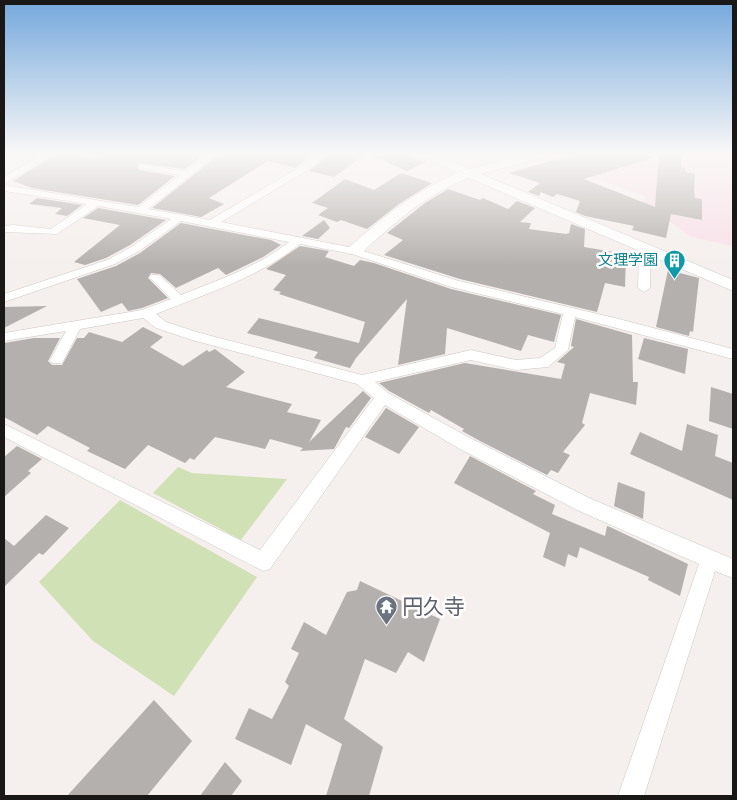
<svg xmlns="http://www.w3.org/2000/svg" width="737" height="800" viewBox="0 0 737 800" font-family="'Public Sans','Noto Sans JP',sans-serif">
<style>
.education{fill:#f8dfe8}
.green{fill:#d1e1b6}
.building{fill:#b4b0ad}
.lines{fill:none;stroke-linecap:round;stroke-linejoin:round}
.street-casing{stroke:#ccc7c5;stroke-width:1}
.secondary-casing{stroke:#ccc7c5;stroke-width:1}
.street{fill:#fff;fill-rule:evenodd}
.secondary{fill:#fff;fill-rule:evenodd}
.labels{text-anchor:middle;stroke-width:5;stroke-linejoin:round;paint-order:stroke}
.far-culture-label{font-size:15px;fill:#0d838f;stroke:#fffdfd;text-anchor:end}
.near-worship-label{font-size:21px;fill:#5b616d;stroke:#fffdfd;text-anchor:start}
</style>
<rect width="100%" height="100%" fill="#f5efed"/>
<path class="education" d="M 566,154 L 733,154 L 733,246 L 691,237 L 668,220 L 645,216 L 643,201 L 647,197 L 543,160 Z"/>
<path class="green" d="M 178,467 L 192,473 L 287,479 L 241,540 L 153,493 Z
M 120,500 L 257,577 L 174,696 L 93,641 L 39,582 Z"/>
<path class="building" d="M 56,154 L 84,154 L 91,160 L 97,154 L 204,154 L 185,169 L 138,163 L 139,170 L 175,176 L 138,205 L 32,188 L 13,181 Z
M 220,154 L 313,154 L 295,168 L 268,161 L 209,198 L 224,204 L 201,217 L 152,208 Z
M 329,154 L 365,154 L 334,177 L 309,171 Z
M 368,154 L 407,154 L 426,162 L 407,171 Z
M 574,154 L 651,154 L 652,158 L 584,179 L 655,207 L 659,154 L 681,154 L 681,167 L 685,168 L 685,172 L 695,174 L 694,190 L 695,198 L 702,199 L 702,220 L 671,214 L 666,238 L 632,230 L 634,226 L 585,216 L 576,212 L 580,201 L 557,194 L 553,197 L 541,192 L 539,196 L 528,192 L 540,183 L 509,173 Z
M 401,173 L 432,183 L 399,204 L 367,229 L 341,220 L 337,222 L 318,215 L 328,208 L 312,203 L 345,179 L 374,190 Z
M 448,189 L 480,200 L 483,198 L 508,209 L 517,201 L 535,208 L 520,222 L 531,223 L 529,229 L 566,234 L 569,233 L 571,224 L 585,229 L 584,247 L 626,254 L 625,287 L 605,283 L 597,312 L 460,279 L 384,255 L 403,240 L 387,233 L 425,203 Z
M 37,198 L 82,205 L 67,216 L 55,214 L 62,208 L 29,204 Z
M 98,208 L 166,220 L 130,245 L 106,258 L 85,265 L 74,262 L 120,225 L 83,218 Z
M 324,220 L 330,228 L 318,239 L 302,236 Z
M 181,223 L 271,240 L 281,245 L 263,257 L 226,275 L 218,268 L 176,288 L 160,274 L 151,273 L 148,278 L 168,298 L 142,308 L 128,311 L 122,303 L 101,312 L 77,279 L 116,266 L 140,253 Z
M 300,246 L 329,251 L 325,257 L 354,266 L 360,260 L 374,263 L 451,289 L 561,315 L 554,342 L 528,335 L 521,351 L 447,328 L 445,354 L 398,365 L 407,299 L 356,358 L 350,368 L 314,358 L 318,352 L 247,333 L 259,318 L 359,343 L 365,322 L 279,294 L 281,292 L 273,290 L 286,275 L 266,269 Z
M 668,270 L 699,278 L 693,332 L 690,331 L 689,336 L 656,327 Z
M 47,306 L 4,328 L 4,307 Z
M 576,319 L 632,335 L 633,382 L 638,382 L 636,405 L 590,393 L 582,423 L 585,425 L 563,452 L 570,455 L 558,473 L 551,470 L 547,475 L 480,441 L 462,431 L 464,429 L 431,410 L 429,413 L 389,391 L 379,383 L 465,363 L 561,379 L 565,364 L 557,362 L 574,347 L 571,346 Z
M 143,327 L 163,337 L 150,347 L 183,366 L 207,350 L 209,352 L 215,349 L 245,372 L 226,387 L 292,404 L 287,412 L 321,420 L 309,442 L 363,391 L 371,398 L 349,428 L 346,427 L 334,449 L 300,451 L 303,448 L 270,439 L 265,449 L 215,437 L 194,460 L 190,458 L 185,463 L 148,445 L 125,469 L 87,451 L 90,448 L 48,426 L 37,435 L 4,417 L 4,343 L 34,338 L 60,338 L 48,361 L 52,365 L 62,365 L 77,338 L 84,338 L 89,332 L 122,342 Z
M 644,338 L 688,349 L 685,374 L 638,359 Z
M 711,387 L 733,394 L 733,429 L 709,421 Z
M 386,408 L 419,427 L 399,454 L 365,437 Z
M 687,424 L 718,435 L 715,456 L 733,463 L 733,500 L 630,454 L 640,432 L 682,451 Z
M 17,446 L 42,459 L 28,471 L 31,473 L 4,497 L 4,457 Z
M 470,456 L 536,491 L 533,494 L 555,505 L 552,514 L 605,536 L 607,526 L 610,527 L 688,564 L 680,596 L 648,580 L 649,577 L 580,547 L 577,558 L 568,554 L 565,567 L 543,557 L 550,533 L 454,483 Z
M 618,482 L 645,492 L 643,519 L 614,506 Z
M 46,515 L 69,528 L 43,555 L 39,553 L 4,587 L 4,538 L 14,546 Z
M 360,581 L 440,619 L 424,662 L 408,652 L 396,673 L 365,659 L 344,719 L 383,747 L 369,796 L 326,796 L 342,744 L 306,724 L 291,765 L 235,739 L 249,708 L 272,719 L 289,686 L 285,682 L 299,653 L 291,649 L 304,622 L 326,635 L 347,592 L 357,590 Z
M 154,700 L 192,741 L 147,796 L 67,796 Z
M 225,762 L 242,781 L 231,796 L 200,796 Z"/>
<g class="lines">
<defs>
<path id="street" d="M 42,154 L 53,154 L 4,184 L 4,177 Z
M 86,154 L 95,154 L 95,155 L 91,158 Z
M 208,154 L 218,154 L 148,209 L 210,220 L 300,167 L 317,154 L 327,154 L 306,171 L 221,222 L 354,248 L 459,281 L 619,319 L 733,349 L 733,359 L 575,317 L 568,350 L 548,367 L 516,370 L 471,360 L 375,382 L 388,393 L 470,438 L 589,498 L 733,559 L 733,578 L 715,571 L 644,796 L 618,796 L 699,564 L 577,510 L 458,448 L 385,405 L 270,569 L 263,571 L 4,437 L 4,424 L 260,550 L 374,398 L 357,384 L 192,340 L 156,328 L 143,318 L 80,329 L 62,363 L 52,363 L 50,360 L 66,331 L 4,341 L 4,333 L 142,310 L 171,299 L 149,277 L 151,275 L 159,275 L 181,295 C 218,280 257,267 289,242 L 181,221 L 139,251 L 115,264 L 4,302 L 4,294 L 107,260 L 131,247 L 171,219 L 98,206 L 57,234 L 4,232 L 4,226 L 13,225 L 51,229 L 87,204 L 4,191 L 4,185 L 138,207 L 180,175 L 139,168 L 139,164 L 186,171 ZM 300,244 L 352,254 L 451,287 L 563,314 L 555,348 L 540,358 L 516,360 L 471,350 L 362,375 L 200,333 L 166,322 L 156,314 C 205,294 258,278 300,244 Z
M 645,249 L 651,252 L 650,288 L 644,292 L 638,288 L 639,252 Z"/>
<path id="secondary" d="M 419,154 L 436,154 L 470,169 L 525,154 L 548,154 L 546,157 L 481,174 L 733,280 L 733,291 L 469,178 C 425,194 394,224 360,254 L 348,254 L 346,251 L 348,248 C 383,218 415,190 458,173 Z"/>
</defs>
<use href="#street" class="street-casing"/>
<use href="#secondary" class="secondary-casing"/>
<use href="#street" class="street"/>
<use href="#secondary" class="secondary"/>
</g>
<linearGradient id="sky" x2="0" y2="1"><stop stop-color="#74a8dc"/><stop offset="0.58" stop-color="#faf8f7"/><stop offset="1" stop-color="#faf8f7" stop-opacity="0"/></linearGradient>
<rect width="737" height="266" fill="url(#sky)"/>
<defs>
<symbol id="building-pin" viewBox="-11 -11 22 30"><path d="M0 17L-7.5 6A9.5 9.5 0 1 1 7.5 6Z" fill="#0f9aa8" stroke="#fffdfd"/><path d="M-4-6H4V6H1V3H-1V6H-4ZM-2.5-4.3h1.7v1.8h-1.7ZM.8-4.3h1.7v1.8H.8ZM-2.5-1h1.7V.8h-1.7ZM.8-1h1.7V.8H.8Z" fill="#fff"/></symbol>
<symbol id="temple-pin" viewBox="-11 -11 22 30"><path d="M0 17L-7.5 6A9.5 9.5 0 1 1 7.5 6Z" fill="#6b7280" stroke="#fffdfd"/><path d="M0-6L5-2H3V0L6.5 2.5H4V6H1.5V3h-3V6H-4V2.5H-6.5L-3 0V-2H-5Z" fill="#fff"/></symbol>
</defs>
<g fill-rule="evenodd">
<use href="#building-pin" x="662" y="248" width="25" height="34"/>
<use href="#temple-pin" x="374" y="594" width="25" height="34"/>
</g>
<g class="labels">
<g class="far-culture-label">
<text x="658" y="265">文理学園</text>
</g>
<g class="near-worship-label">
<text x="402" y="614">円久寺</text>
</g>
</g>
<rect width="737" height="800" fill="none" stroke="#1a1817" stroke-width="10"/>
</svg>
